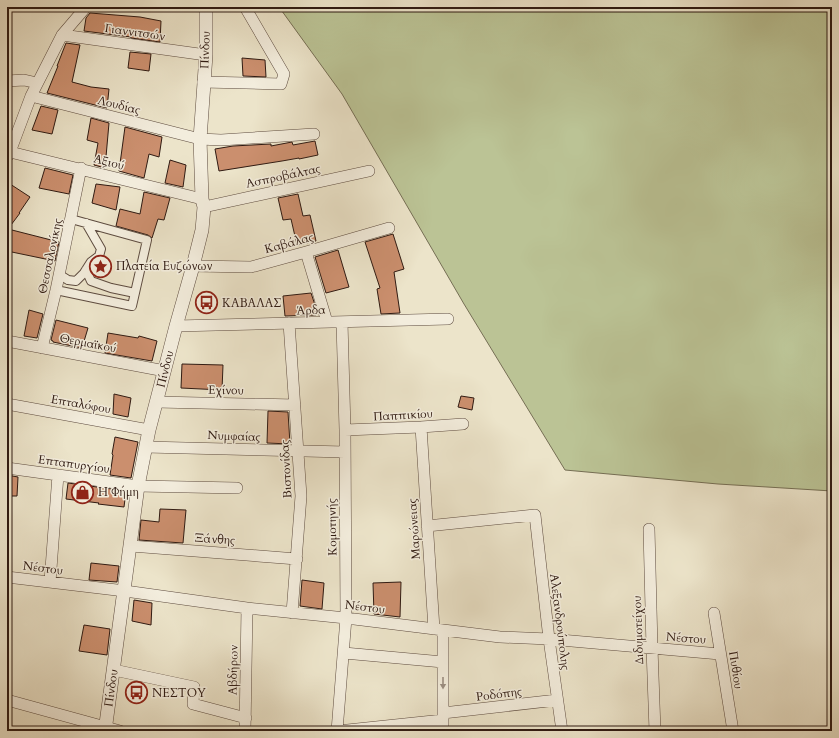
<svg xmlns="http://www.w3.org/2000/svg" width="839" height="738" viewBox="0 0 839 738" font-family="Cardo,serif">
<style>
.green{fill:#bbc395;stroke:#756e54}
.building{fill:#cb8f6e;stroke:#2f1a12}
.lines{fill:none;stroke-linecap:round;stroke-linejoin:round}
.pedestrian-casing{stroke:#5e4c40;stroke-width:10}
.minor-casing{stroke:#5e4c40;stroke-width:12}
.tertiary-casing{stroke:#5e4c40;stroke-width:14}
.pedestrian{stroke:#f3eddd;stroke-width:8}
.minor{stroke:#f3eddd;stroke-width:11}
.tertiary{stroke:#f3eddd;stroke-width:13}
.oneway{fill:#9b8e82}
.labels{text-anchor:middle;stroke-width:3;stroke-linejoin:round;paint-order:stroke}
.street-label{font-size:12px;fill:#2f1a12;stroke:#f3eddd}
.poi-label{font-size:12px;fill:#2f1a12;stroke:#f3eddd;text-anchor:start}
</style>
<rect width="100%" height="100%" fill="#ece4ca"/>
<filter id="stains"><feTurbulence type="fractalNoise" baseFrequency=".005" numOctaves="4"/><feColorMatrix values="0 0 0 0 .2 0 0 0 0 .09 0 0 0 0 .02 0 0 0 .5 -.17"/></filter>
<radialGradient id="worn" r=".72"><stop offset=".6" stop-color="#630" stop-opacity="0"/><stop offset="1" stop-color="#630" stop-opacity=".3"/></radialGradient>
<path class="green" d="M 279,7 L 832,7 L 832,491 L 718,484 L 565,470 L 464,304 L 342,94 Z"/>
<path class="building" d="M 90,13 L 140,17 L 161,21 L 160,42 L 131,38 L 131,37 L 84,31 L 86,18 Z
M 66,43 L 80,45 L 72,82 L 91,87 L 109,89 L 107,108 L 47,93 L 58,66 L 57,66 Z
M 130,52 L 151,54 L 149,71 L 128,68 Z
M 242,58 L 265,60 L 266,77 L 243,76 Z
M 41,106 L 58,110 L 52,134 L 32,130 Z
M 91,118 L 109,123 L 105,168 L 94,165 L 98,143 L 87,140 Z
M 125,127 L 162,137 L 159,157 L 149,154 L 144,178 L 119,171 Z
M 315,141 L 318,155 L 299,159 L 299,158 L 282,161 L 219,171 L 215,149 L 233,146 L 271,144 L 271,146 L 292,142 L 293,145 Z
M 170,160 L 186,165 L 183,187 L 165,183 Z
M 45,168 L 73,175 L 69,194 L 39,188 Z
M 7,182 L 30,197 L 19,213 L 20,213 L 8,229 L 59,242 L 55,261 L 7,251 Z
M 96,184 L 120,187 L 116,210 L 92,203 Z
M 144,192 L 170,198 L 164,220 L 158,219 L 152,238 L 148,235 L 116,226 L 120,209 L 140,214 Z
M 298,194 L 303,216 L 310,215 L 316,241 L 297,245 L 291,219 L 283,220 L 278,198 Z
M 393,234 L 404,269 L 394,272 L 400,313 L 381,314 L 377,289 L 380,288 L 365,242 Z
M 338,250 L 349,287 L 326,293 L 315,257 Z
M 311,293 L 315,305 L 316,315 L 285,316 L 283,296 Z
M 29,310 L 43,314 L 37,338 L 24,336 Z
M 56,320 L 88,328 L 82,348 L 53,342 L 53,341 L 51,340 Z
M 108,333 L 138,338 L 139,336 L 157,341 L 152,361 L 105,353 Z
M 182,364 L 223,365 L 222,390 L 181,388 Z
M 114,394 L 131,398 L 128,417 L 113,414 Z
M 461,396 L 474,398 L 472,410 L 458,407 Z
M 268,411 L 288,412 L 290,444 L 267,443 Z
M 115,437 L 138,442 L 131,478 L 110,475 L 113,455 L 112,454 Z
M 7,475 L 18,477 L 17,496 L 7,496 Z
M 68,483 L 126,491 L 124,507 L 98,504 L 99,503 L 66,499 Z
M 160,509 L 186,510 L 183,543 L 139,540 L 141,520 L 159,522 Z
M 91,563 L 119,566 L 117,582 L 89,580 Z
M 302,580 L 324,583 L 322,609 L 300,606 Z
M 401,582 L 400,617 L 374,614 L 373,583 Z
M 134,600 L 152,603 L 151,625 L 132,621 Z
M 84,625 L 110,629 L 107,655 L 79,651 Z"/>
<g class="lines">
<defs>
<path id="pedestrian" d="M 86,270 L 91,281 L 111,288 L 135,293
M 60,275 L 68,280 L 76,281 L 84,273 L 91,262 L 99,256 L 101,249 L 86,223
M 56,290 L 132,306 L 147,240 L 71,219"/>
<path id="minor" d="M 62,35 L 206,55
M 7,81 L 24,80 L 37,83
M 203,82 L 281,84 L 284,74 L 245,7
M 31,96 L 200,139 L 221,140 L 314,134
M 10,152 L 202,199
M 7,157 L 10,152 L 31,96 L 62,35 L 86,7
M 204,207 L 369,171
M 306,252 L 327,322
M 193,266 L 251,267 L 306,252 L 389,228
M 289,323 L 301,496 L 292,613
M 176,326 L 448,319
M 7,341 L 165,371
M 42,348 L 56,290 L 81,168
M 157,402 L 295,405
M 7,404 L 149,430
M 421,427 L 434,629
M 345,430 L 421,427 L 463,424
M 146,447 L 345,452
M 7,468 L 138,486 L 237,488
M 427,526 L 535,515 L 549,639 L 562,731
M 649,529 L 652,648 L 655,731
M 131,546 L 297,559
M 7,577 L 125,591 L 247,608 L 346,618 L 500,637 L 549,639 L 720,654
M 50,582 L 58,475
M 714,613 L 733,731
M 344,653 L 443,662
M 114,670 L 194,687 L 193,704 L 246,718
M 7,700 L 120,731
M 443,713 L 557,700
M 245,731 L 247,608
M 337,731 L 346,618 L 345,430 L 342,322
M 338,731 L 443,720
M 443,731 L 443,630"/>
<path id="tertiary" d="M 105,731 L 138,486 L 149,430 L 176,326 L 193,266 L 202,230 L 204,207 L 202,199 L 200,139 L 206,55 L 206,7"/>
</defs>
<use href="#pedestrian" class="pedestrian-casing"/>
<use href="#minor" class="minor-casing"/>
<use href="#tertiary" class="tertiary-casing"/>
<use href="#pedestrian" class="pedestrian"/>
<use href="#minor" class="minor"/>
<use href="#tertiary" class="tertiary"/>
</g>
<defs><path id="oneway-solid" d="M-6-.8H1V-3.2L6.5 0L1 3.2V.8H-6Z"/></defs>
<use class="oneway" href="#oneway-solid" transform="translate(443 683) rotate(90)"/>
<defs>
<symbol id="sight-ring" viewBox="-11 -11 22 22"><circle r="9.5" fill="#f3eddd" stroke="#8f2418" stroke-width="1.5"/><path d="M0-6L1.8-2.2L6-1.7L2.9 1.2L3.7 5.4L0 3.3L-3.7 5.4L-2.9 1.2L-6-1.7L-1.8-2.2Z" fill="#8f2418"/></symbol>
<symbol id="bus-ring" viewBox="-11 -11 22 22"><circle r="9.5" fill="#f3eddd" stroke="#8f2418" stroke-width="1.5"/><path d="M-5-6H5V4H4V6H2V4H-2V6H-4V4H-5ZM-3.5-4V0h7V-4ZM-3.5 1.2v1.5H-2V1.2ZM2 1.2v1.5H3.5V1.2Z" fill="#8f2418"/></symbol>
<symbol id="shop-ring" viewBox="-11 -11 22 22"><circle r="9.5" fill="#f3eddd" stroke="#8f2418" stroke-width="1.5"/><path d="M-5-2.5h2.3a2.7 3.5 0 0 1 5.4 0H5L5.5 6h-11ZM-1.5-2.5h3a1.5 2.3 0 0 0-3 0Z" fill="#8f2418"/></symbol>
</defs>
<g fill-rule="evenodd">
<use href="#sight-ring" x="88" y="254" width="25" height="25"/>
<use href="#bus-ring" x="194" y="290" width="25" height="25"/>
<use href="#shop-ring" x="70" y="480" width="25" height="25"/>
<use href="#bus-ring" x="124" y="680" width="25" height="25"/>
</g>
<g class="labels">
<g class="street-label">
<text transform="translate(135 32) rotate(8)" y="4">Γιαννιτσών</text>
<text transform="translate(205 50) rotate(-88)" y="4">Πίνδου</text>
<text transform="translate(119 105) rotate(14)" y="4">Λουδίας</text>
<text transform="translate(109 162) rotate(14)" y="4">Αξιού</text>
<text transform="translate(283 176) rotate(-12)" y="4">Ασπροβάλτας</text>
<text transform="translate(289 243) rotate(-15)" y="4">Καβάλας</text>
<text transform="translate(50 256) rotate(-78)" y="4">Θεσσαλονίκης</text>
<text transform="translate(311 310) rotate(-2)" y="4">Άρδα</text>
<text transform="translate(88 343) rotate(11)" y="4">Θερμαϊκού</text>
<text transform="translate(165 369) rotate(-76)" y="4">Πίνδου</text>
<text transform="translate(226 390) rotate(1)" y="4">Εχίνου</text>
<text transform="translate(81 404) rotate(10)" y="4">Επταλόφου</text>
<text transform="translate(403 415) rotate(-3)" y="4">Παππικίου</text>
<text transform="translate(234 436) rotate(2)" y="4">Νυμφαίας</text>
<text transform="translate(74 464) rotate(8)" y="4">Επταπυργίου</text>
<text transform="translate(286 469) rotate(-93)" y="4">Βιστονίδας</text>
<text transform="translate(332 527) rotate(-91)" y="4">Κομοτηνής</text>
<text transform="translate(414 529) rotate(-94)" y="4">Μαρώνειας</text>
<text transform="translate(215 539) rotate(4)" y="4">Ξάνθης</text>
<text transform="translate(43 568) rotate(7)" y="4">Νέστου</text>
<text transform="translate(365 607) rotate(7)" y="4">Νέστου</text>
<text transform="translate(560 622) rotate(83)" y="4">Αλεξανδρούπολης</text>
<text transform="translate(638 630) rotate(-92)" y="4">Διδυμοτείχου</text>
<text transform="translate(686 638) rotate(4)" y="4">Νέστου</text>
<text transform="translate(233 670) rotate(-89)" y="4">Αβδήρων</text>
<text transform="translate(736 670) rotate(81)" y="4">Πυθίου</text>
<text transform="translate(111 688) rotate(-82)" y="4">Πίνδου</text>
<text transform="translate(499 694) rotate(-7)" y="4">Ροδόπης</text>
</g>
<g class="poi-label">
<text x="116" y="270">Πλατεία Ευζώνων</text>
<text x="222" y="307">ΚΑΒΑΛΑΣ</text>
<text x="98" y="496">Η Φήμη</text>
<text x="152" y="697">ΝΕΣΤΟΥ</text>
</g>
</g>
<rect width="839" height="738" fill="none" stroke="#ece4ca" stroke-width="24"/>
<rect x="8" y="8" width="823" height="722" fill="none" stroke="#2f1a12" stroke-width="2"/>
<rect x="12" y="12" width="815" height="714" fill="none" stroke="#2f1a12"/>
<rect width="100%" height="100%" filter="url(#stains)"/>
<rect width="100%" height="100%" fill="url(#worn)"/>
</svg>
